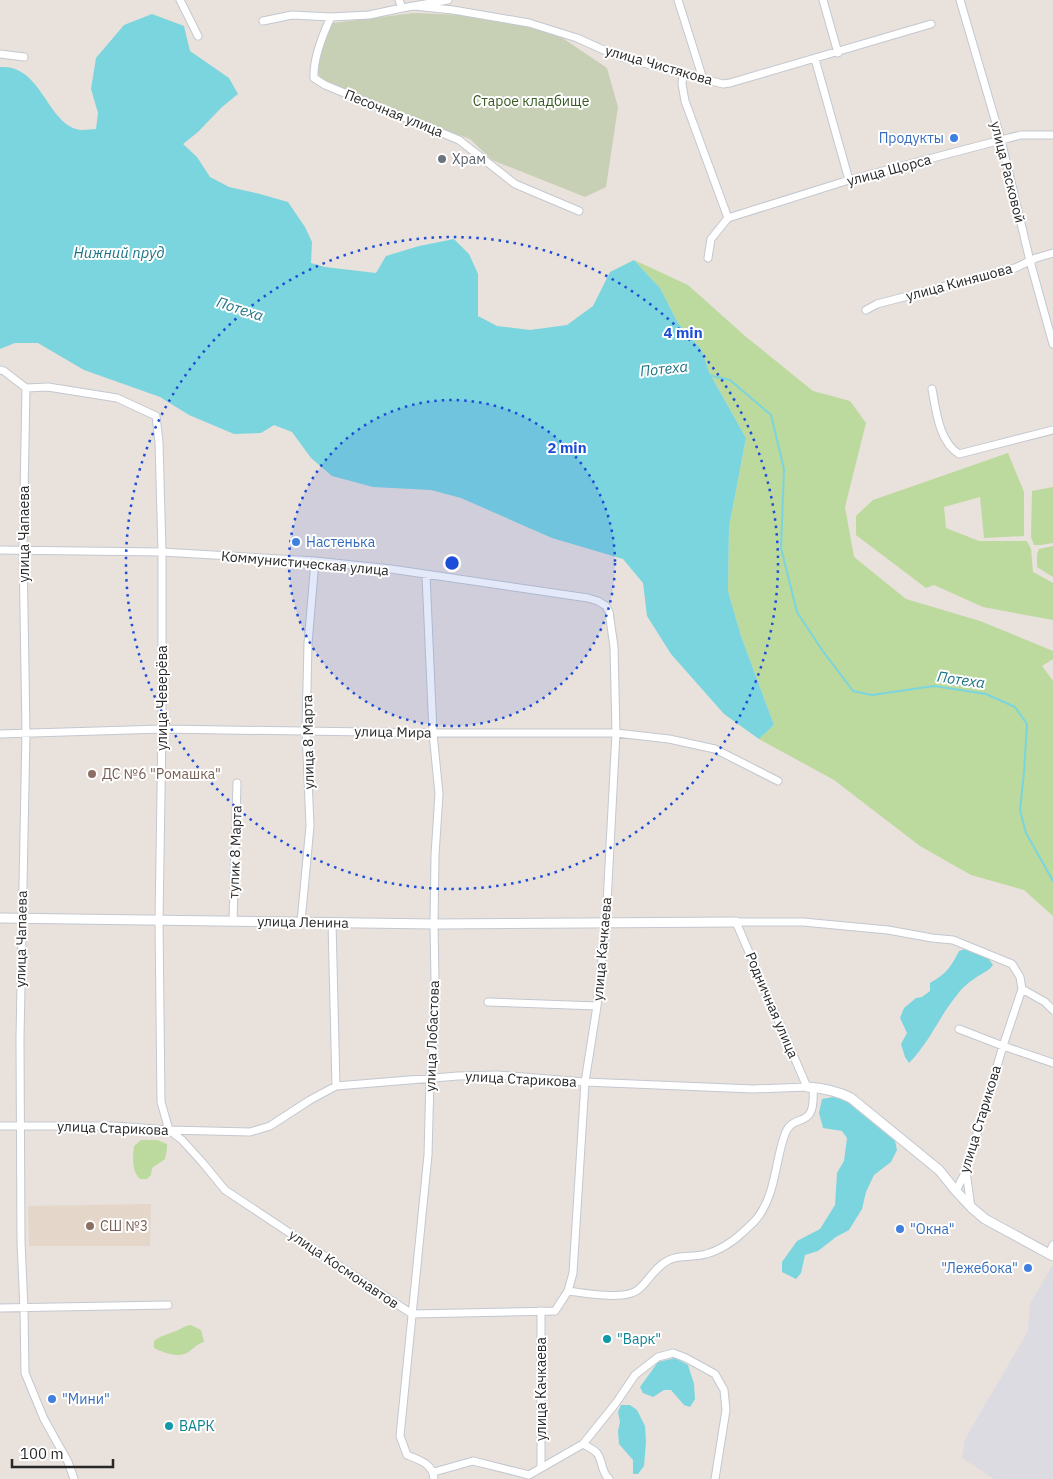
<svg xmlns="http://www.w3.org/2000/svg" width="1053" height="1479" viewBox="0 0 1053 1479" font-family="'IBM Plex Sans',sans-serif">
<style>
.industrial{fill:#dcdbe2}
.education{fill:#e4d7ca}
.green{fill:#bcd99e}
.cemetery{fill:#c7d0b5}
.water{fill:#7bd5de}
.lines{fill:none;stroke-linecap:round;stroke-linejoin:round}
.stream{stroke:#7bd5de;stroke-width:2}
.minor-casing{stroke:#c3c8d0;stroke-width:9}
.tertiary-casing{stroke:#c3c8d0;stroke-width:11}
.minor{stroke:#fff;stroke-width:7}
.tertiary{stroke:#fff;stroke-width:9}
.ring{fill:none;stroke:#1d4ed8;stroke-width:2.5;stroke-dasharray:2.5 5}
.shop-dot{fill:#3f7fe0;stroke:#fff;stroke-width:2}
.worship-dot{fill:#6b7280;stroke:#fff;stroke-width:2}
.education-dot{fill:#8d6e63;stroke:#fff;stroke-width:2}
.culture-dot{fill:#0f9aa8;stroke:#fff;stroke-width:2}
.labels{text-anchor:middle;stroke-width:4;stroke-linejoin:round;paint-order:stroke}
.street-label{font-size:14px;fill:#282828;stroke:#fff}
.park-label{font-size:14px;fill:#385b22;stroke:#fff}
.shop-label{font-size:14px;fill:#366cbe;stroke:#fff;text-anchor:start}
.worship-label{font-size:14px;fill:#5b616d;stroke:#fff;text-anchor:start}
.education-label{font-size:14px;fill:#785e54;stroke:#fff;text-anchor:start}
.culture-label{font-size:14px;fill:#0d838f;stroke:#fff;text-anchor:start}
.water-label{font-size:15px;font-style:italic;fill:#1e7486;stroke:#fff}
.centre{fill:#1d4ed8;stroke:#fff;stroke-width:2.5}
.ring-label{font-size:15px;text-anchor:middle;font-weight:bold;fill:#1d4ed8;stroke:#fff;stroke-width:4;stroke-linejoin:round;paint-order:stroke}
</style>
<rect width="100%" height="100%" fill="#e9e1db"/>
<path class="industrial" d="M 1052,1266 L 1053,1266 L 1053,1479 L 994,1479 L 962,1458 L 965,1439 L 1028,1331 L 1030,1304 Z"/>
<path class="education" d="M 151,1204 L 150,1246 L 29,1246 L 28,1206 Z"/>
<path class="green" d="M 634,260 L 688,285 L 745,336 L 813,391 L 850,401 L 866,423 L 845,507 L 854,557 L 906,599 L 980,621 L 1053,651 L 1053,659 L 1042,666 L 1053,681 L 1053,916 L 1024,890 L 971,875 L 920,846 L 834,780 L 759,739 L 774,725 L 741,636 L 728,591 L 729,527 L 746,438 L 710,374 L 701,349 L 678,323 L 660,288 Z
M 1008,453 L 1024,492 L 1024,536 L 984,538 L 980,497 L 944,507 L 946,528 L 979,541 L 1027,541 L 1031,549 L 1033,572 L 1053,583 L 1053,620 L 983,607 L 934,585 L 926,588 L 856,535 L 856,516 L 873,500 Z
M 1053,487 L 1053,543 L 1041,545 L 1034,545 L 1031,537 L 1032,491 Z
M 1053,546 L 1053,577 L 1037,567 L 1037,554 L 1039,549 Z
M 141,1140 L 157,1140 L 167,1144 L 167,1149 L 165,1159 L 152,1168 L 151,1175 L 147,1179 L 140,1179 C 131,1170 133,1157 134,1146 Z
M 191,1325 L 201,1330 L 204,1342 C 197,1344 195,1347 190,1351 C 180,1359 164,1353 154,1348 L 154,1341 C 162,1335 164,1336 173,1332 C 180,1330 183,1326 191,1325 Z"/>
<path class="cemetery" d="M 414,13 L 486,16 L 552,31 L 607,68 L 618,107 L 606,187 L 585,197 L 492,160 L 470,139 L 359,98 L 321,79 L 316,69 L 329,26 L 333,23 Z"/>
<path class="water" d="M 152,14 L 184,26 L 190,51 L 229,78 L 238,94 L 222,107 L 198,132 L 183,144 L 197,157 L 210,177 L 229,187 L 260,194 L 288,202 L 305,227 L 312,242 L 311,263 L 325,267 L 376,273 L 386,256 L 419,246 L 454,239 L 469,254 L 478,274 L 478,316 L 497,326 L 530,330 L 567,325 L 593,306 L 610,272 L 634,260 L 660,288 L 678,323 L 701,349 L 710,374 L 746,438 L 729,527 L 728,591 L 741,636 L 774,725 L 759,739 L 724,714 L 671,654 L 647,616 L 643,583 L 623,559 L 552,538 L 461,498 L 431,490 L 373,487 L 332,476 L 311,458 L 292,432 L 274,425 L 261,433 L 234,434 L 189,415 L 160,397 L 84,370 L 38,343 L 15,343 L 0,349 L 0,67 C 40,64 46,119 76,129 C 82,131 90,129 96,129 L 98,113 L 91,89 L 96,58 L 124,25 Z
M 965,949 L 988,958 L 993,965 C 988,972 980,974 974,979 C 968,983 961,989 957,995 C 939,1017 929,1043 909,1063 L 905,1057 L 901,1044 L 907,1033 L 900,1018 L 904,1008 L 916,998 L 922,997 L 930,991 L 930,983 C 946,974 951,967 959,951 Z
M 833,1097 L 846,1101 L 895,1141 L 897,1150 L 891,1162 L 874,1175 L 866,1192 L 862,1209 L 849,1230 L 836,1237 L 818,1251 L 805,1255 L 801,1273 L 796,1279 L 782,1272 L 782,1262 L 797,1241 L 820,1229 L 835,1205 L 837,1173 L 844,1161 L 847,1138 L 842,1131 L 823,1128 L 819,1113 L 822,1099 Z
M 675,1358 L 688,1365 L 694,1384 L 695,1399 L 690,1407 L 684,1405 L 671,1390 L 664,1390 L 653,1397 L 643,1393 L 640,1387 L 658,1362 Z
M 621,1405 L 630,1405 L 637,1410 L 645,1426 L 646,1442 L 644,1466 L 638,1474 L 633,1474 L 633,1460 L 619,1444 L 618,1431 L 620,1422 L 618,1412 Z"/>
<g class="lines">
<path class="stream" d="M 708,375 L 730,380 L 771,415 L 784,469 L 781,548 L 797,612 L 822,650 L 853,691 L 872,695 L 934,686 L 986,694 L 1015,707 L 1027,724 L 1024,772 L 1020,810 L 1026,833 L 1053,881"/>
<defs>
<path id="minor" d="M 180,0 L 198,36
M 399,0 L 402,8
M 678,0 L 703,79
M 823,0 L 838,53
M 960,0 L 1001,140 L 1030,261 L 1053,344
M 414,6 L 453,10 L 529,23 L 577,38 L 617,56 L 723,84 L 730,83 L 931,24
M 331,17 C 323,34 313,59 314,78 L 325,85 L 459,140 L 515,184 L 579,211
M 263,21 L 292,15 L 331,17 L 369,15 L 402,8 L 448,0
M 0,54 L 24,57
M 815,59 L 849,180
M 683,73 L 682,84 L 685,101 L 728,218 L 711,239 L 708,258
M 728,218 L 849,180 L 1001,140 L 1021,135 L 1053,135
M 866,310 L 877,304 L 1015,268 L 1036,258 L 1053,253
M 0,370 L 4,371 L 26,388 L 48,387 L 117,398 L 156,416 L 159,442 L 162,552 L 162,729 L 159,921 L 161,1102 L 169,1130 L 182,1140 L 202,1162 L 225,1190 L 412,1314 L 555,1311 L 568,1291 L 573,1273 L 585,1082 L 597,1006 L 606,922 L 616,733 L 614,647 L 609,612 L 606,606 L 598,601 L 588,598 L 391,569 L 315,561 L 162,552 L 0,550
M 26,388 L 23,550 L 26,733 L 20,1038 L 21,1242 L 24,1309 L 25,1373 L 44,1419 L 68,1462 L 74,1479
M 932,389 C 936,410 939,442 959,454 L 1053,430
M 426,575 L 433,733 L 439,794 L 435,855 L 434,924 L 435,981 L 434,1028 L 430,1079 L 428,1155 L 400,1436 L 407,1455 C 420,1460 433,1464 434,1479
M 0,734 L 162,729 L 433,733 L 616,733 L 669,739 L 715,749 L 778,781
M 233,921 L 237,783
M 301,922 L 310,826 L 306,730 L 308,643 L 315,561
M 332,922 L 336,1086
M 1022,989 L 1045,1002 L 1053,1010
M 488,1002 L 597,1006
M 959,1029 L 1003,1046 L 1053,1063
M 0,1126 L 115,1126 L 169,1130 L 250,1132 L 270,1126 L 310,1100 L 336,1086 L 458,1076 L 497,1075 L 585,1082 L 753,1089 L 807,1087 L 736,922 L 803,922 L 888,930 L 932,938 L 953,940 L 1012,964 L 1020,977 L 1022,989 L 1003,1046 L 966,1171 L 956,1191
M 966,1171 L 971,1208
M 1049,1254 L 1053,1245
M 568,1291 C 585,1293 626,1301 639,1289 C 649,1280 656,1266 669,1260 C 680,1254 694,1258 706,1254 C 718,1251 733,1242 742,1233 C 747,1228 754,1223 758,1217 C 776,1193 775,1161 785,1134 C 794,1110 816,1133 813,1088
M 0,1308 L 168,1305
M 583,1444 C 588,1447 593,1449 597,1453 C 603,1461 601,1472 609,1479
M 541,1468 L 541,1311
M 434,1472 L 473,1461 L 529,1475 L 583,1444 L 616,1403 L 635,1375 L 658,1357 L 673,1353 L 686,1358 L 715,1374 L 724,1390 L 726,1410 L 715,1479"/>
<path id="tertiary" d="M 0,918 L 434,924 L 736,922
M 807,1087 C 823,1088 837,1091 851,1098 L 939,1170 L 956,1191 L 972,1208 L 985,1219 L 1053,1256"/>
</defs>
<use href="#minor" class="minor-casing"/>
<use href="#tertiary" class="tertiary-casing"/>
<use href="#minor" class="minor"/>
<use href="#tertiary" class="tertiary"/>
</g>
<circle cx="452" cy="563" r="163" fill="#1d4ed8" fill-opacity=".12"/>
<g class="ring">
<circle cx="452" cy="563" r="163"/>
<circle cx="452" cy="563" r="326"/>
</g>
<g class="shop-dot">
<circle cx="954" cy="138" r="5"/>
<circle cx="296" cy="542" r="5"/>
<circle cx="900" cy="1229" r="5"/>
<circle cx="1028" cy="1268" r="5"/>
<circle cx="52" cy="1399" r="5"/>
</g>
<circle class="worship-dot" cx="442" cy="159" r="5"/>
<g class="education-dot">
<circle cx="92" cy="774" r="5"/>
<circle cx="90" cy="1226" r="5"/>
</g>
<g class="culture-dot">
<circle cx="607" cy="1339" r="5"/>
<circle cx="169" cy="1426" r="5"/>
</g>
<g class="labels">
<g class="street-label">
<text transform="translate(659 65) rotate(16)" y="5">улица Чистякова</text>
<text transform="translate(394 113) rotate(22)" y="5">Песочная улица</text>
<text transform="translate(889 170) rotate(-15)" y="5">улица Щорса</text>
<text transform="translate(1008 172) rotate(76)" y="5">улица Расковой</text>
<text transform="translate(959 282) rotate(-15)" y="5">улица Киняшова</text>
<text transform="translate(24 534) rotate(-90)" y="5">улица Чапаева</text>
<text transform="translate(305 563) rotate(5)" y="5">Коммунистическая улица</text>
<text transform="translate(162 698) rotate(-90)" y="5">улица Чеверёва</text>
<text transform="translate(393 732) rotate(1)" y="5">улица Мира</text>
<text transform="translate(308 742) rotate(-91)" y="5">улица 8 Марта</text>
<text transform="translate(235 852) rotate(-88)" y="5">тупик 8 Марта</text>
<text transform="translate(303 922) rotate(1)" y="5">улица Ленина</text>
<text transform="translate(21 939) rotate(-89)" y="5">улица Чапаева</text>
<text transform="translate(602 949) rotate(-85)" y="5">улица Качкаева</text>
<text transform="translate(772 1005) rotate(67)" y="5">Родничная улица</text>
<text transform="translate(432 1036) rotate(-88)" y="5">улица Лобастова</text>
<text transform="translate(521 1079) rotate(3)" y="5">улица Старикова</text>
<text transform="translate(980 1119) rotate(-73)" y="5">улица Старикова</text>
<text transform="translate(113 1128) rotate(2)" y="5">улица Старикова</text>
<text transform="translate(344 1269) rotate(34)" y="5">улица Космонавтов</text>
<text transform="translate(541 1389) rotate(-90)" y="5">улица Качкаева</text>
</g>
<g class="park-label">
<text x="531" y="106">Старое кладбище</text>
</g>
<g class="shop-label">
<text x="944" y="143" text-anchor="end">Продукты</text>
<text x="306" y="547">Настенька</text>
<text x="910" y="1234">"Окна"</text>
<text x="1018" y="1273" text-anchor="end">"Лежебока"</text>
<text x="62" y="1404">"Мини"</text>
</g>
<g class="worship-label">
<text x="452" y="164">Храм</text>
</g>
<g class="education-label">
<text x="102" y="779">ДС №6 "Ромашка"</text>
<text x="100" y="1231">СШ №3</text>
</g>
<g class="culture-label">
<text x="617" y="1344">"Варк"</text>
<text x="179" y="1431">ВАРК</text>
</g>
<g class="water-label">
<text x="119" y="258">Нижний пруд</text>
<text transform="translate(240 309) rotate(18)" y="5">Потеха</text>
<text transform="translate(664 369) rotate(-6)" y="5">Потеха</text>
<text transform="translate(961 680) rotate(8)" y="5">Потеха</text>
</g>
</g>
<circle cx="452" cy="563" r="8" class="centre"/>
<g class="ring-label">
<text x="683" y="338">4 min</text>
<text x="567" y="453">2 min</text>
</g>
<path d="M12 1459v8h101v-8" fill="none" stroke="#282828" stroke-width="2.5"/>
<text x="20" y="1459" font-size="15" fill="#282828" stroke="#ffffff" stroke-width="4" paint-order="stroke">100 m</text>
</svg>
